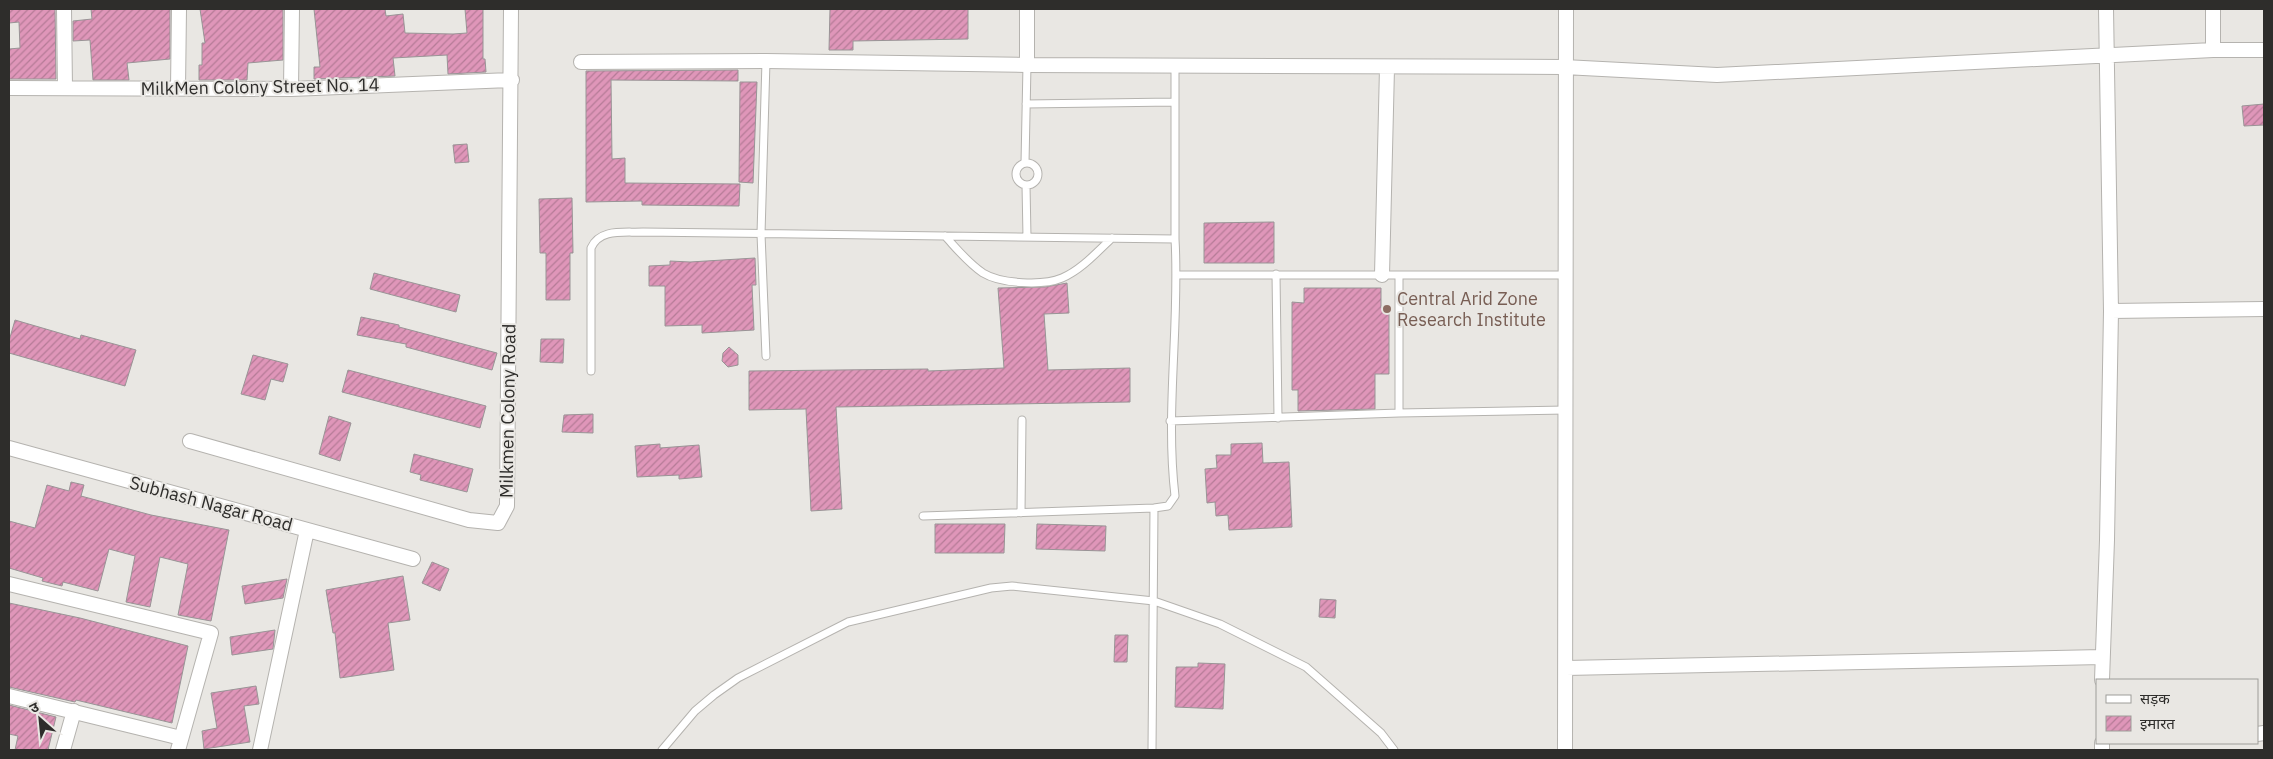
<svg xmlns="http://www.w3.org/2000/svg" width="2273" height="759" viewBox="0 0 2273 759" font-family="'IBM Plex Sans','Noto Sans Devanagari',sans-serif">
<style>
.building{fill:url(#building-hatch);stroke:#999496}
.lines{fill:none;stroke-linecap:round;stroke-linejoin:round}
.lane-casing{stroke:#b5b3af;stroke-width:9}
.street-casing{stroke:#b5b3af;stroke-width:16}
.lane{stroke:#fff;stroke-width:7}
.street{stroke:#fff;stroke-width:14}
.education-dot{fill:#8d6e63;stroke:#e9e7e3;stroke-width:2}
.labels{text-anchor:middle;stroke-width:4;stroke-linejoin:round;paint-order:stroke}
.street-label{font-size:18px;fill:#2e2d2b;stroke:#e9e7e3}
.education-label{font-size:18px;fill:#785e54;stroke:#e9e7e3;text-anchor:start}
</style>
<defs>
<pattern id="building-hatch" width="6" height="6" patternUnits="userSpaceOnUse" patternTransform="scale(1.25)"><rect width="6" height="6" fill="#df96b9"/><path d="M-1 1l2-2M0 6l6-6M5 7l2-2" fill="none" stroke="#b57b97"/></pattern>
</defs>
<rect width="100%" height="100%" fill="#e9e7e3"/>
<path class="building" d="M 9,9 L 55,9 L 56,79 L 9,79 L 9,49 L 20,48 L 19,22 L 9,23 Z
M 91,9 L 170,9 L 170,59 L 127,63 L 129,80 L 93,80 L 90,40 L 73,41 L 73,21 L 92,19 Z
M 200,9 L 283,9 L 283,60 L 248,63 L 247,80 L 199,80 L 199,65 L 202,65 L 202,43 L 205,43 Z
M 314,9 L 385,9 L 386,16 L 403,14 L 405,33 L 453,34 L 467,33 L 465,9 L 483,9 L 483,59 L 485,59 L 486,72 L 448,74 L 447,55 L 393,58 L 395,76 L 314,79 L 314,67 L 320,67 Z
M 830,9 L 968,9 L 968,39 L 853,41 L 853,50 L 829,50 Z
M 738,70 L 738,81 L 611,80 L 612,159 L 625,158 L 625,183 L 740,184 L 739,206 L 642,205 L 642,201 L 586,202 L 586,71 Z
M 740,82 L 757,82 L 753,183 L 739,182 Z
M 2264,104 L 2264,125 L 2244,126 L 2242,106 Z
M 467,144 L 469,162 L 455,163 L 453,145 Z
M 572,198 L 573,253 L 570,253 L 570,300 L 546,300 L 546,253 L 540,253 L 539,199 Z
M 1274,222 L 1274,263 L 1204,263 L 1204,223 Z
M 755,258 L 756,285 L 752,285 L 754,330 L 702,333 L 702,325 L 665,326 L 665,286 L 649,286 L 649,266 L 670,265 L 670,261 L 690,262 Z
M 374,273 L 460,295 L 456,312 L 370,289 Z
M 1067,283 L 1069,313 L 1044,314 L 1048,370 L 1130,368 L 1130,402 L 836,407 L 842,509 L 811,511 L 806,409 L 749,410 L 749,371 L 928,369 L 928,371 L 1004,368 L 998,288 L 1045,287 Z
M 1304,288 L 1381,288 L 1381,308 L 1389,308 L 1389,374 L 1375,374 L 1375,409 L 1298,411 L 1298,390 L 1292,390 L 1292,302 L 1304,303 Z
M 361,317 L 399,325 L 399,327 L 497,353 L 492,370 L 406,347 L 406,344 L 357,335 Z
M 15,320 L 80,339 L 81,335 L 136,350 L 125,386 L 9,353 L 9,341 Z
M 541,339 L 564,339 L 563,363 L 540,362 Z
M 729,347 L 738,355 L 738,365 L 728,367 L 722,361 L 723,353 Z
M 253,355 L 288,364 L 283,382 L 271,379 L 265,400 L 241,394 Z
M 348,370 L 486,406 L 480,428 L 342,392 Z
M 593,414 L 593,433 L 562,432 L 564,415 Z
M 329,416 L 351,423 L 340,461 L 319,454 Z
M 1262,443 L 1263,463 L 1289,462 L 1292,527 L 1229,530 L 1228,515 L 1216,516 L 1215,502 L 1207,503 L 1205,469 L 1217,468 L 1216,455 L 1231,455 L 1231,444 Z
M 660,444 L 660,448 L 699,445 L 702,477 L 679,479 L 679,475 L 637,477 L 635,446 Z
M 414,454 L 473,469 L 467,492 L 420,480 L 421,475 L 410,472 Z
M 71,482 L 84,485 L 81,496 L 151,515 L 229,530 L 211,621 L 178,615 L 188,564 L 160,557 L 150,607 L 126,602 L 135,556 L 109,549 L 98,591 L 63,582 L 62,586 L 42,581 L 43,578 L 9,568 L 9,521 L 35,528 L 47,485 L 69,491 Z
M 935,524 L 1005,524 L 1004,553 L 935,553 Z
M 1037,524 L 1106,526 L 1105,551 L 1036,549 Z
M 432,562 L 449,569 L 440,591 L 422,583 Z
M 403,576 L 410,620 L 388,623 L 394,670 L 340,678 L 335,633 L 333,633 L 326,590 Z
M 287,579 L 283,598 L 245,604 L 242,586 Z
M 1320,599 L 1336,600 L 1335,618 L 1319,617 Z
M 9,603 L 80,618 L 188,646 L 172,723 L 76,700 L 75,702 L 9,687 Z
M 275,630 L 273,649 L 232,655 L 230,637 Z
M 1115,635 L 1128,635 L 1127,662 L 1114,662 Z
M 1198,663 L 1225,664 L 1223,709 L 1175,707 L 1176,667 L 1198,667 Z
M 256,686 L 259,704 L 244,706 L 250,742 L 204,749 L 202,731 L 217,728 L 211,693 Z
M 9,705 L 56,717 L 48,750 L 15,750 L 18,736 L 9,734 Z"/>
<g class="lines">
<defs>
<path id="lane" d="M 1026,104 L 1174,102
M1016 174a11 11 0 1 1 22 0a11 11 0 1 1-22 0Z
M 1025,163 L 1027,65
M 1026,185 L 1027,237
M 945,236 C 957,249 968,263 983,273 C 1001,284 1043,286 1062,278 C 1081,270 1097,252 1112,238
M 1276,274 L 1278,418
M 1177,275 L 1399,275 L 1399,413 L 1566,410
M 1399,275 L 1565,275
M 766,356 L 761,234 L 766,61
M 591,371 L 591,248 C 600,228 624,233 643,232 L 1175,239 L 1175,65
M 1170,421 L 1399,413
M 1021,513 L 1022,420
M 923,516 L 1154,508 L 1168,506 L 1175,496 C 1165,410 1180,324 1175,239
M 662,750 L 695,711 L 714,695 L 738,678 L 848,622 L 991,588 L 1012,586 L 1154,601 L 1220,624 L 1306,667 L 1381,733 L 1394,750
M 1152,750 L 1154,508"/>
<path id="street" d="M 64,9 L 65,88
M 2213,9 L 2213,50
M 581,62 L 766,61 L 1027,65 L 1027,9
M 1027,65 L 1564,67 L 1717,75 L 2213,50 L 2264,50
M 9,88 L 291,89 L 512,80
M 178,88 L 179,9
M 291,89 L 292,9
M 1382,275 L 1387,68
M 2111,311 L 2264,309
M 190,441 L 469,520 L 498,523 L 507,506 L 511,9
M 9,448 L 413,559
M 9,584 L 211,633 L 178,750
M 1566,668 L 2102,657
M 2102,680 L 2107,540 L 2111,311 L 2106,9
M 9,696 L 181,738
M 2257,734 L 2264,733
M 2102,743 L 2102,750
M 63,750 L 74,711
M 260,750 L 307,530
M 1565,750 L 1566,9"/>
</defs>
<use href="#lane" class="lane-casing"/>
<use href="#street" class="street-casing"/>
<use href="#lane" class="lane"/>
<use href="#street" class="street"/>
</g>
<circle class="education-dot" cx="1387" cy="309" r="5"/>
<g class="labels">
<g class="street-label">
<text transform="translate(260 87) rotate(-1)" y="6">MilkMen Colony Street No. 14</text>
<text transform="translate(508 411) rotate(-89)" y="6">Milkmen Colony Road</text>
<text transform="translate(211 504) rotate(15)" y="6">Subhash Nagar Road</text>
</g>
<g class="education-label">
<text x="1397" y="305">Central Arid Zone<tspan x="1397" dy="21">Research Institute</tspan></text>
</g>
</g>
<rect width="2273" height="759" fill="none" stroke="#2e2d2b" stroke-width="20"/>
<rect x="2096" y="679" width="162" height="65" fill="#e9e7e3" stroke="#9e9d99"/>
<rect x="2106" y="695" width="25" height="8" fill="#ffffff" stroke="#9e9d99"/>
<text x="2140" y="704" font-size="15" fill="#2e2d2b">सड़क</text>
<rect x="2106" y="716" width="25" height="15" fill="url(#building-hatch)" stroke="#9e9d99"/>
<text x="2140" y="729" font-size="15" fill="#2e2d2b">इमारत</text>
<g transform="translate(40 719) rotate(333)" stroke="#e9e7e3" stroke-width="4" paint-order="stroke">
<path d="M0-4L9 19L0 12L-9 19Z" fill="#2e2d2b"/>
<text y="-8" font-size="14" font-weight="bold" text-anchor="middle" fill="#2e2d2b">उ</text>
</g>
</svg>
